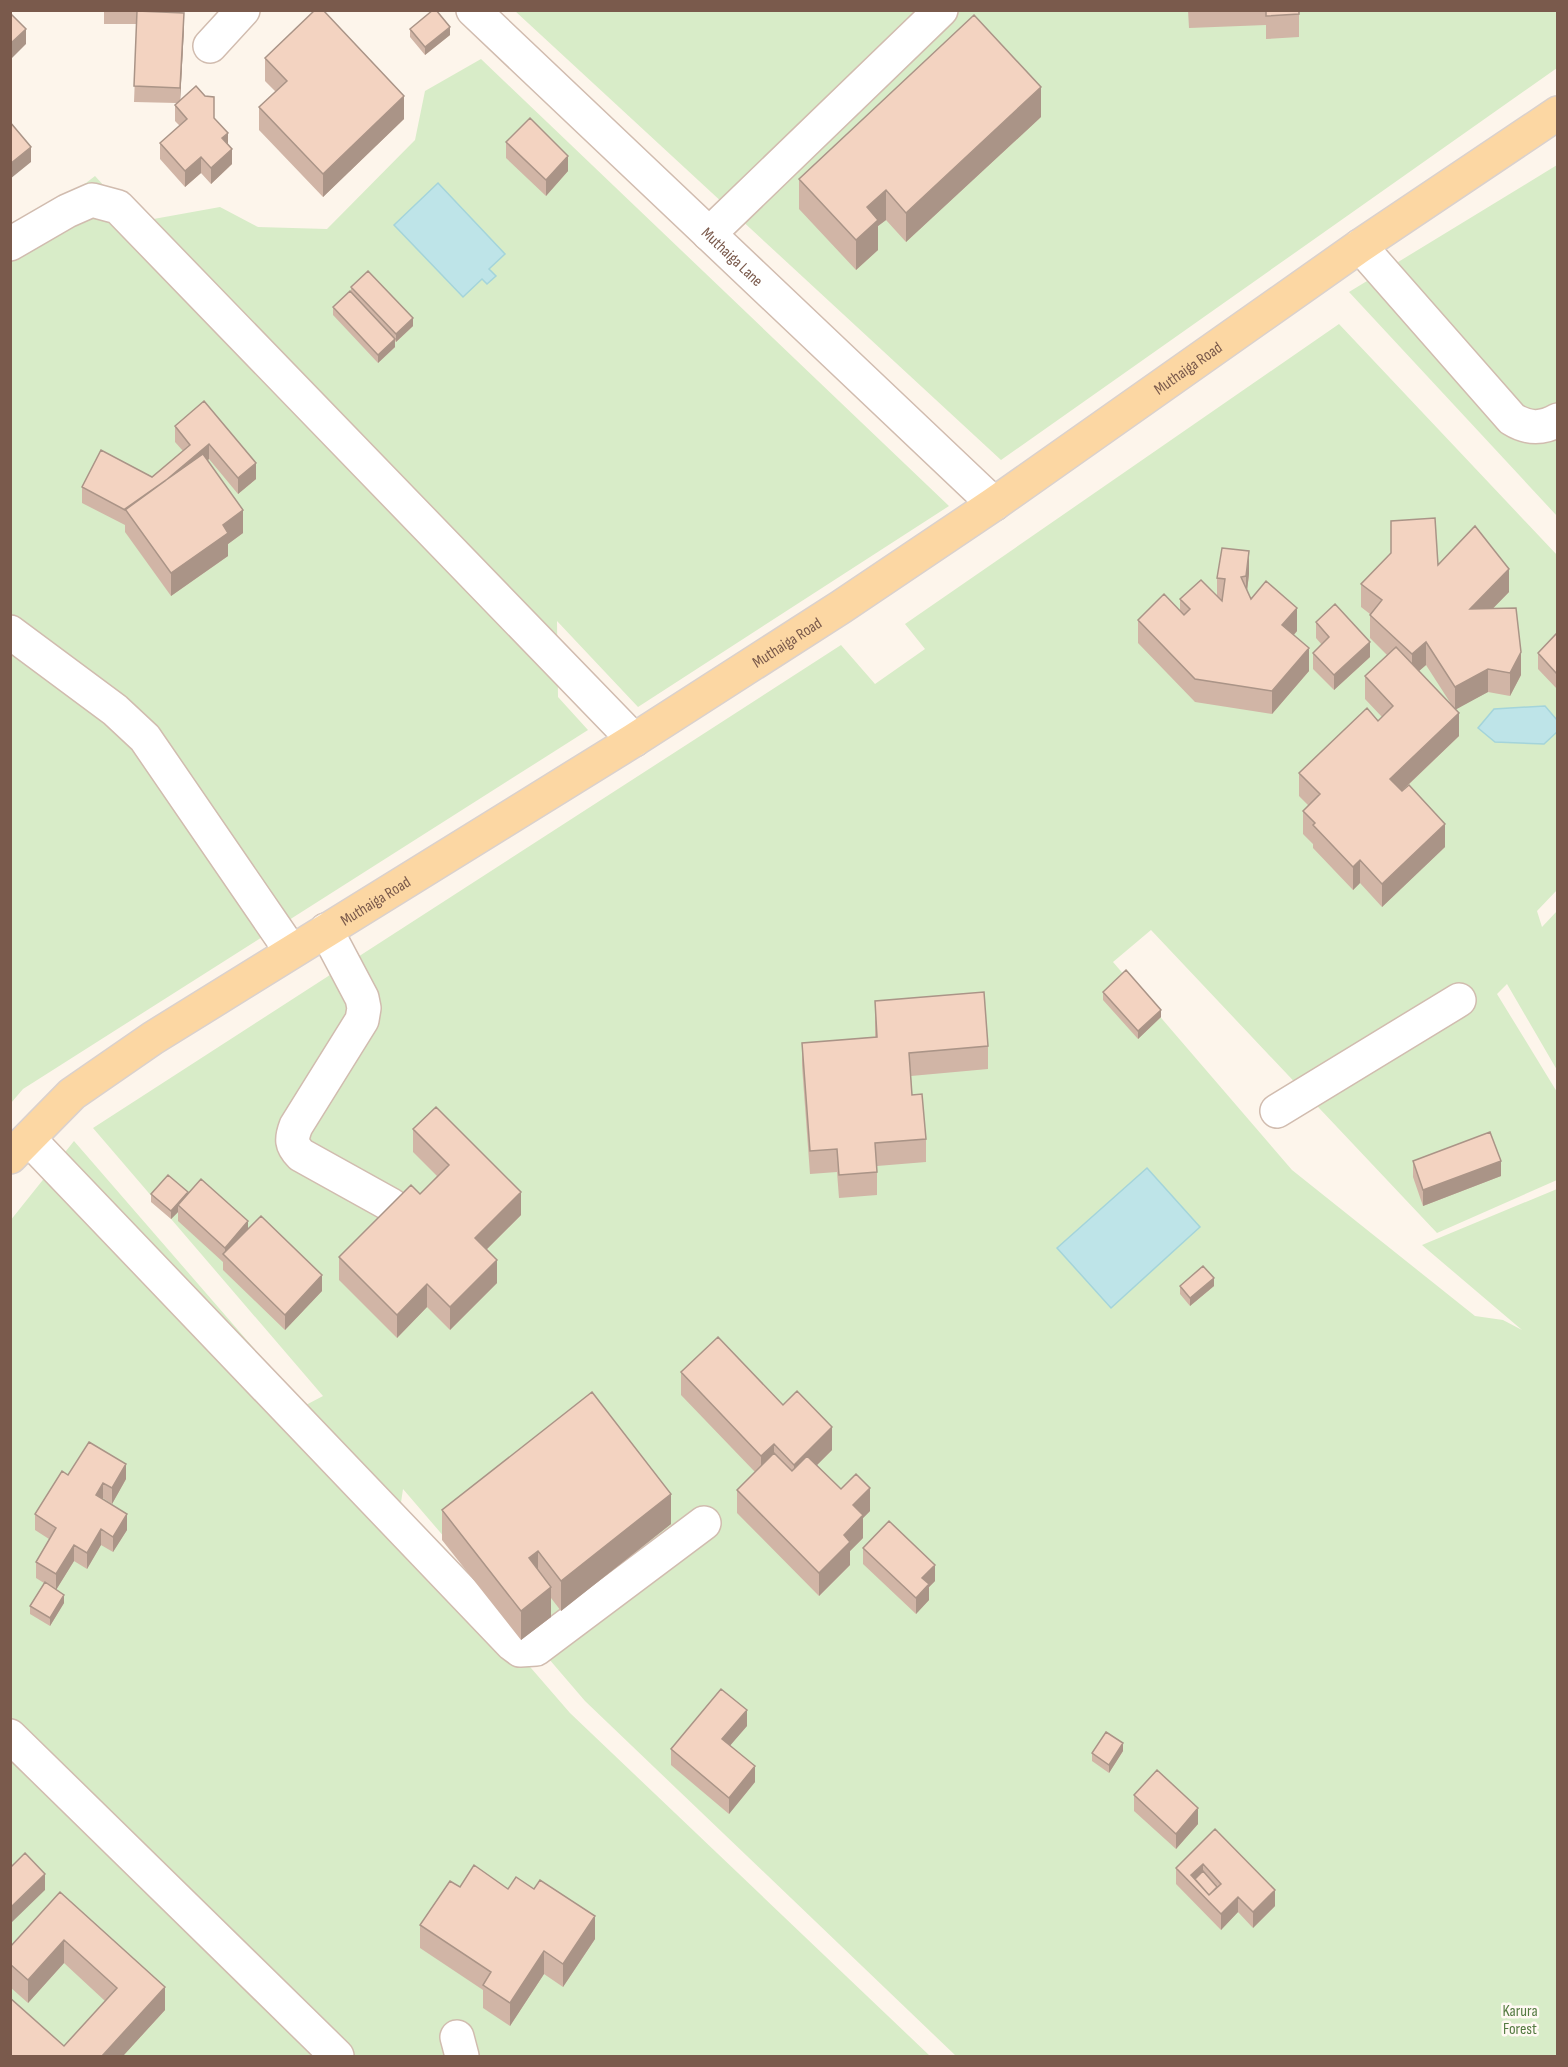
<svg xmlns="http://www.w3.org/2000/svg" width="1568" height="2067" viewBox="0 0 1568 2067" font-family="'Sofia Sans Condensed',sans-serif">
<style>
.green{fill:#d8ecc8}
.water{fill:#bee4e8;stroke:#a4d4da;stroke-width:1.5}
.lines{fill:none;stroke-linecap:round;stroke-linejoin:round}
.minor-casing{stroke:#d1bcaf;stroke-width:36}
.major-casing{stroke:#dad1cd;stroke-width:36}
.minor{stroke:#fff;stroke-width:33}
.major{stroke:#fcd7a3;stroke-width:33}
.wall{fill:#d1b5a6;fill-rule:evenodd}
.shaded-wall{fill:#aa9487}
.building{fill:#f3d3c1;stroke:#aa9487;stroke-width:1.5;fill-rule:evenodd}
.labels{text-anchor:middle;stroke-width:5;stroke-linejoin:round;paint-order:stroke}
.street-label{font-size:16px;fill:#7a5a4c;stroke:#fff9f2}
.park-label{font-size:16px;fill:#547a41;stroke:#fff9f2}
</style>
<rect width="100%" height="100%" fill="#fdf5eb"/>
<path class="green" d="M 515,11 L 1557,11 L 1557,68 L 1001,460 Z
M 481,59 L 949,506 L 638,707 L 557,621 L 558,697 L 588,730 L 23,1089 L 11,1103 L 11,241 L 95,176 L 137,222 L 220,207 L 258,227 L 327,229 L 415,140 L 425,91 Z
M 1557,165 L 1557,516 L 1349,292 Z
M 1339,324 L 1557,555 L 1557,890 L 1537,911 L 1542,927 L 1557,911 L 1557,1070 L 1507,984 L 1497,994 L 1557,1092 L 1557,1180 L 1437,1233 L 1151,930 L 1113,962 L 1292,1170 L 1475,1316 L 1503,1320 L 1522,1330 L 1422,1245 L 1557,1189 L 1557,2056 L 956,2056 L 585,1701 L 403,1489 L 399,1516 L 570,1713 L 930,2056 L 11,2056 L 10,1221 L 74,1141 L 304,1406 L 323,1396 L 93,1128 L 841,645 L 875,684 L 925,649 L 905,624 Z"/>
<path class="water" d="M 438,183 L 505,254 L 489,269 L 496,276 L 487,284 L 482,279 L 463,297 L 394,225 Z
M 1545,706 L 1557,720 L 1558,731 L 1544,744 L 1495,742 L 1478,728 L 1494,709 Z
M 1147,1168 L 1200,1227 L 1111,1308 L 1057,1248 Z"/>
<g class="lines">
<defs>
<g id="minor">
<path id="s1" d="M 473,10 L 994,504"/>
<path d="M 210,46 L 243,10"/>
<path d="M 709,234 L 941,10"/>
<path d="M 10,244 L 67,211 L 92,200 L 118,207 L 634,740"/>
<path d="M 1360,246 L 1512,419 C 1528,429 1542,429 1558,420"/>
<path d="M 10,632 L 115,710 L 145,738 L 291,951"/>
<path d="M 326,930 L 362,998 L 364,1008 L 362,1020 L 296,1126 C 291,1139 291,1145 301,1155 L 391,1205"/>
<path d="M 1277,1111 L 1459,1000"/>
<path d="M 29,1139 L 512,1644 L 520,1650 L 536,1649 L 704,1523"/>
<path d="M 10,1736 L 337,2056"/>
<path d="M 457,2037 L 462,2056"/>
</g>
<g id="major">
<path id="s2" d="M 10,1157 L 72,1094 L 153,1038 L 634,740 L 841,607 L 994,504 L 1360,246 L 1558,113"/>
</g>
</defs>
<use href="#minor" class="minor-casing"/>
<use href="#major" class="major-casing"/>
<use href="#minor" class="minor"/>
<use href="#major" class="major"/>
</g>
<path class="wall" d="M 104,10 L 185,10 L 154,11 L 184,28 L 180,101 L 214,118 L 228,144 L 232,164 L 211,184 L 201,173 L 185,187 L 160,159 L 160,143 L 180,126 L 175,121 L 175,105 L 177,103 L 134,102 L 137,24 L 104,24 Z
M 1188,10 L 1299,10 L 1299,37 L 1266,39 L 1266,25 L 1189,28 Z
M 410,29 L 450,35 L 425,55 L 410,37 Z
M 265,58 L 404,119 L 323,197 L 259,130 L 259,107 L 276,92 L 265,81 Z
M 1041,117 L 906,242 L 886,220 L 878,226 L 878,250 L 856,270 L 799,209 L 799,179 Z
M 506,142 L 568,171 L 546,196 L 506,158 Z
M 351,287 L 413,326 L 396,342 L 395,341 L 395,347 L 378,363 L 333,315 L 333,307 L 351,293 Z
M 204,401 L 256,479 L 238,494 L 209,459 L 208,460 L 243,533 L 228,544 L 228,556 L 171,596 L 125,532 L 125,525 L 82,503 L 82,487 L 152,477 L 183,451 L 175,442 L 175,426 Z
M 1391,521 L 1438,565 L 1509,592 L 1493,608 L 1521,675 L 1510,696 L 1488,692 L 1455,709 L 1459,736 L 1402,791 L 1445,847 L 1382,907 L 1360,883 L 1353,890 L 1313,848 L 1313,844 L 1303,834 L 1303,811 L 1309,806 L 1299,796 L 1299,773 L 1378,721 L 1382,717 L 1365,699 L 1365,676 L 1387,655 L 1370,638 L 1370,614 L 1361,607 L 1361,584 L 1391,553 ZM 1426,665 L 1453,707 L 1419,671 Z
M 1249,574 L 1247,591 L 1251,599 L 1297,631 L 1294,635 L 1309,671 L 1272,714 L 1195,702 L 1138,643 L 1138,620 L 1180,611 L 1180,599 L 1217,597 L 1217,578 Z
M 1316,622 L 1370,657 L 1334,690 L 1313,669 L 1313,653 L 1322,645 L 1316,638 Z
M 1557,633 L 1557,689 L 1538,669 L 1538,653 Z
M 1103,992 L 1161,1017 L 1138,1039 L 1103,1000 Z
M 875,1001 L 988,1046 L 988,1069 L 911,1076 L 912,1095 L 926,1139 L 926,1162 L 877,1166 L 877,1195 L 839,1198 L 837,1172 L 810,1174 L 802,1066 L 802,1043 L 875,1037 Z
M 413,1129 L 521,1215 L 487,1249 L 497,1283 L 450,1330 L 427,1307 L 397,1338 L 339,1280 L 339,1257 L 420,1194 L 437,1176 L 413,1152 Z
M 1413,1161 L 1501,1176 L 1423,1206 L 1413,1177 Z
M 151,1194 L 188,1194 L 248,1229 L 322,1291 L 285,1330 L 223,1270 L 223,1262 L 178,1221 L 178,1212 L 171,1219 L 151,1202 Z
M 1180,1286 L 1214,1286 L 1190,1306 L 1180,1294 Z
M 681,1372 L 783,1405 L 832,1450 L 817,1465 L 841,1489 L 870,1511 L 863,1518 L 863,1538 L 850,1551 L 850,1565 L 819,1596 L 737,1513 L 737,1490 L 755,1472 L 681,1395 Z
M 68,1475 L 126,1479 L 112,1504 L 103,1498 L 103,1499 L 127,1530 L 113,1552 L 101,1545 L 87,1569 L 74,1561 L 56,1590 L 64,1603 L 50,1626 L 30,1614 L 30,1606 L 44,1583 L 36,1578 L 36,1562 L 49,1539 L 35,1530 L 35,1514 Z
M 442,1510 L 671,1524 L 561,1611 L 551,1598 L 551,1617 L 521,1640 L 442,1540 Z
M 863,1548 L 935,1581 L 929,1587 L 929,1600 L 916,1614 L 863,1564 Z
M 747,1726 L 730,1745 L 755,1782 L 729,1814 L 671,1765 L 671,1749 Z
M 1123,1751 L 1109,1773 L 1092,1761 L 1092,1753 Z
M 1134,1795 L 1198,1824 L 1176,1849 L 1134,1811 Z
M 1215,1829 L 1275,1906 L 1253,1928 L 1238,1912 L 1221,1930 L 1176,1884 L 1176,1868 Z
M 460,1887 L 508,1889 L 595,1939 L 563,1987 L 544,1974 L 510,2026 L 483,2008 L 483,1990 L 420,1948 L 420,1925 Z
M 60,1892 L 165,2010 L 123,2056 L 10,2056 L 64,2046 L 105,2001 L 64,1963 L 28,2003 L 10,1987 L 10,1947 Z"/>
<path class="shaded-wall" d="M 184,13 L 184,28 L 180,103 L 180,88 Z
M 450,27 L 450,35 L 425,55 L 425,47 Z
M 26,29 L 26,44 L 10,60 L 10,44 Z
M 1041,87 L 1041,117 L 906,242 L 906,213 Z
M 404,96 L 404,119 L 323,197 L 323,174 Z
M 228,133 L 228,149 L 222,138 Z
M 31,147 L 31,162 L 10,179 L 10,164 Z
M 232,149 L 232,164 L 211,184 L 211,168 Z
M 568,156 L 568,171 L 546,196 L 546,180 Z
M 201,157 L 201,173 L 185,187 L 185,171 Z
M 886,190 L 886,220 L 878,226 L 878,250 L 856,270 L 856,240 L 867,207 Z
M 413,318 L 413,326 L 396,342 L 396,334 Z
M 395,339 L 395,347 L 378,363 L 378,355 Z
M 209,444 L 209,459 L 135,523 L 129,512 Z
M 256,463 L 256,479 L 238,494 L 238,478 Z
M 243,510 L 243,533 L 228,544 L 228,556 L 171,596 L 171,573 L 223,525 Z
M 1249,551 L 1249,574 L 1246,599 L 1246,576 Z
M 1509,569 L 1509,592 L 1470,632 L 1470,609 Z
M 1297,608 L 1297,631 L 1282,648 L 1282,625 Z
M 1370,642 L 1370,657 L 1334,690 L 1334,675 Z
M 1426,642 L 1426,665 L 1412,677 L 1412,654 Z
M 1309,648 L 1309,671 L 1272,714 L 1272,691 Z
M 1521,652 L 1521,675 L 1510,696 L 1510,673 Z
M 1488,669 L 1488,692 L 1455,710 L 1455,687 Z
M 1459,713 L 1459,736 L 1390,802 L 1390,779 Z
M 1445,824 L 1445,847 L 1382,907 L 1382,884 Z
M 1360,860 L 1360,883 L 1353,890 L 1353,867 Z
M 1161,1010 L 1161,1017 L 1138,1039 L 1138,1031 Z
M 1501,1161 L 1501,1176 L 1423,1206 L 1423,1190 Z
M 188,1192 L 188,1200 L 178,1205 L 178,1212 L 171,1219 L 171,1211 Z
M 521,1192 L 521,1215 L 475,1261 L 475,1238 Z
M 248,1221 L 248,1237 L 225,1256 L 225,1248 Z
M 497,1260 L 497,1283 L 450,1330 L 450,1307 Z
M 322,1275 L 322,1291 L 285,1330 L 285,1315 Z
M 1214,1278 L 1214,1286 L 1190,1306 L 1190,1298 Z
M 427,1284 L 427,1307 L 397,1338 L 397,1315 Z
M 832,1427 L 832,1450 L 794,1488 L 794,1465 Z
M 774,1444 L 774,1467 L 761,1479 L 761,1456 Z
M 126,1464 L 126,1479 L 112,1504 L 112,1488 Z
M 103,1483 L 103,1498 L 96,1511 L 96,1495 Z
M 870,1488 L 870,1511 L 863,1518 L 863,1538 L 850,1551 L 850,1565 L 819,1596 L 819,1573 L 853,1505 Z
M 671,1494 L 671,1524 L 561,1611 L 561,1581 Z
M 127,1514 L 127,1530 L 113,1552 L 113,1537 Z
M 101,1529 L 101,1545 L 87,1569 L 87,1553 Z
M 74,1545 L 74,1561 L 56,1590 L 56,1574 Z
M 538,1551 L 538,1580 L 529,1558 Z
M 935,1565 L 935,1581 L 929,1587 L 929,1600 L 916,1614 L 916,1598 L 922,1578 Z
M 551,1587 L 551,1617 L 521,1640 L 521,1611 Z
M 64,1595 L 64,1603 L 50,1626 L 50,1618 Z
M 747,1710 L 747,1726 L 722,1755 L 722,1739 Z
M 1123,1743 L 1123,1751 L 1109,1773 L 1109,1765 Z
M 755,1766 L 755,1782 L 729,1814 L 729,1798 Z
M 1198,1808 L 1198,1824 L 1176,1849 L 1176,1834 Z
M 1203,1864 L 1203,1879 L 1191,1882 L 1191,1875 Z
M 45,1874 L 45,1890 L 10,1924 L 10,1908 Z
M 1275,1890 L 1275,1906 L 1253,1928 L 1253,1912 Z
M 1238,1897 L 1238,1912 L 1221,1930 L 1221,1914 Z
M 595,1916 L 595,1939 L 563,1987 L 563,1964 Z
M 64,1940 L 64,1963 L 28,2003 L 28,1980 Z
M 544,1951 L 544,1974 L 510,2026 L 510,2003 Z
M 165,1987 L 165,2010 L 123,2056 L 102,2056 Z"/>
<path class="building" d="M 315,10 L 323,10 L 404,96 L 323,174 L 259,107 L 287,81 L 265,58 Z
M 433,10 L 436,10 L 450,27 L 425,47 L 410,29 Z
M 1266,10 L 1299,10 L 1299,14 L 1266,16 Z
M 137,11 L 184,13 L 180,88 L 134,86 Z
M 10,13 L 26,29 L 10,44 Z
M 974,15 L 1041,87 L 906,213 L 886,190 L 867,207 L 878,220 L 856,240 L 799,179 Z
M 196,86 L 205,96 L 214,97 L 214,118 L 228,133 L 222,138 L 232,149 L 211,168 L 201,157 L 185,171 L 160,143 L 187,119 L 175,105 Z
M 530,118 L 568,156 L 546,180 L 506,142 Z
M 10,122 L 31,147 L 10,164 Z
M 368,271 L 413,318 L 396,334 L 351,287 Z
M 350,291 L 395,339 L 378,355 L 333,307 Z
M 204,401 L 256,463 L 238,478 L 209,444 L 165,481 L 125,510 L 82,487 L 101,450 L 152,477 L 190,445 L 175,426 Z
M 203,454 L 243,510 L 223,525 L 228,533 L 171,573 L 125,509 Z
M 1435,518 L 1438,565 L 1475,526 L 1509,569 L 1470,609 L 1516,608 L 1521,652 L 1510,673 L 1488,669 L 1455,687 L 1426,642 L 1412,654 L 1370,615 L 1382,600 L 1361,584 L 1391,553 L 1391,521 Z
M 1222,548 L 1249,551 L 1246,576 L 1241,577 L 1251,599 L 1266,581 L 1297,608 L 1282,625 L 1309,648 L 1272,691 L 1195,679 L 1138,620 L 1164,594 L 1184,615 L 1190,609 L 1180,599 L 1201,580 L 1222,601 L 1225,579 L 1217,578 Z
M 1335,604 L 1370,642 L 1334,675 L 1313,653 L 1329,637 L 1316,622 Z
M 1557,633 L 1557,674 L 1538,653 Z
M 1396,647 L 1459,713 L 1390,779 L 1402,791 L 1409,785 L 1445,824 L 1382,884 L 1360,860 L 1353,867 L 1313,825 L 1315,823 L 1303,811 L 1320,794 L 1299,773 L 1367,708 L 1378,721 L 1393,706 L 1365,676 Z
M 1126,970 L 1161,1010 L 1138,1031 L 1103,992 Z
M 984,992 L 988,1046 L 909,1053 L 912,1095 L 922,1094 L 926,1139 L 875,1143 L 877,1172 L 839,1175 L 837,1149 L 810,1151 L 802,1043 L 877,1037 L 875,1001 Z
M 436,1107 L 521,1192 L 475,1238 L 497,1260 L 450,1307 L 427,1284 L 397,1315 L 339,1257 L 411,1185 L 420,1194 L 449,1165 L 413,1129 Z
M 1490,1132 L 1501,1161 L 1423,1190 L 1413,1161 Z
M 168,1175 L 188,1192 L 171,1211 L 151,1194 Z
M 201,1179 L 248,1221 L 225,1248 L 178,1205 Z
M 261,1216 L 322,1275 L 285,1315 L 223,1254 Z
M 1203,1266 L 1214,1278 L 1190,1298 L 1180,1286 Z
M 718,1337 L 783,1405 L 797,1391 L 832,1427 L 794,1465 L 774,1444 L 761,1456 L 681,1372 Z
M 592,1392 L 671,1494 L 561,1581 L 538,1551 L 529,1558 L 551,1587 L 521,1611 L 442,1510 Z
M 89,1442 L 126,1464 L 112,1488 L 103,1483 L 96,1495 L 127,1514 L 113,1537 L 101,1529 L 87,1553 L 74,1545 L 56,1574 L 36,1562 L 56,1528 L 35,1514 L 62,1471 L 68,1475 Z
M 774,1453 L 792,1471 L 807,1456 L 841,1489 L 856,1474 L 870,1488 L 853,1505 L 863,1515 L 844,1535 L 850,1542 L 819,1573 L 737,1490 Z
M 889,1521 L 935,1565 L 922,1578 L 929,1584 L 916,1598 L 863,1548 Z
M 45,1582 L 64,1595 L 50,1618 L 30,1606 Z
M 721,1689 L 747,1710 L 722,1739 L 755,1766 L 729,1798 L 671,1749 Z
M 1106,1732 L 1123,1743 L 1109,1765 L 1092,1753 Z
M 1157,1770 L 1198,1808 L 1176,1834 L 1134,1795 Z
M 1215,1829 L 1275,1890 L 1253,1912 L 1238,1897 L 1221,1914 L 1176,1868 ZM 1203,1864 L 1221,1884 L 1209,1895 L 1191,1875 Z
M 25,1853 L 45,1874 L 10,1908 L 10,1868 Z
M 474,1865 L 508,1889 L 516,1877 L 534,1889 L 540,1880 L 595,1916 L 563,1964 L 544,1951 L 510,2003 L 483,1985 L 491,1972 L 420,1925 L 450,1881 L 460,1887 Z
M 1203,1871 L 1217,1887 L 1209,1895 L 1195,1879 Z
M 60,1892 L 165,1987 L 102,2056 L 10,2056 L 10,1998 L 64,2046 L 117,1988 L 64,1940 L 28,1980 L 10,1964 L 10,1947 Z"/>
<g class="labels">
<g class="street-label">
<text dy="6" stroke="none"><textPath href="#s1" startOffset="358">Muthaiga Lane</textPath></text>
<text dy="6" stroke="none"><textPath href="#s2" startOffset="1420">Muthaiga Road</textPath></text>
<text dy="6" stroke="none"><textPath href="#s2" startOffset="934">Muthaiga Road</textPath></text>
<text dy="6" stroke="none"><textPath href="#s2" startOffset="448">Muthaiga Road</textPath></text>
</g>
<g class="park-label">
<text x="1520" y="2016">Karura<tspan x="1520" dy="18">Forest</tspan></text>
</g>
</g>
<rect width="1568" height="2067" fill="none" stroke="#7a5a4c" stroke-width="24"/>
</svg>
